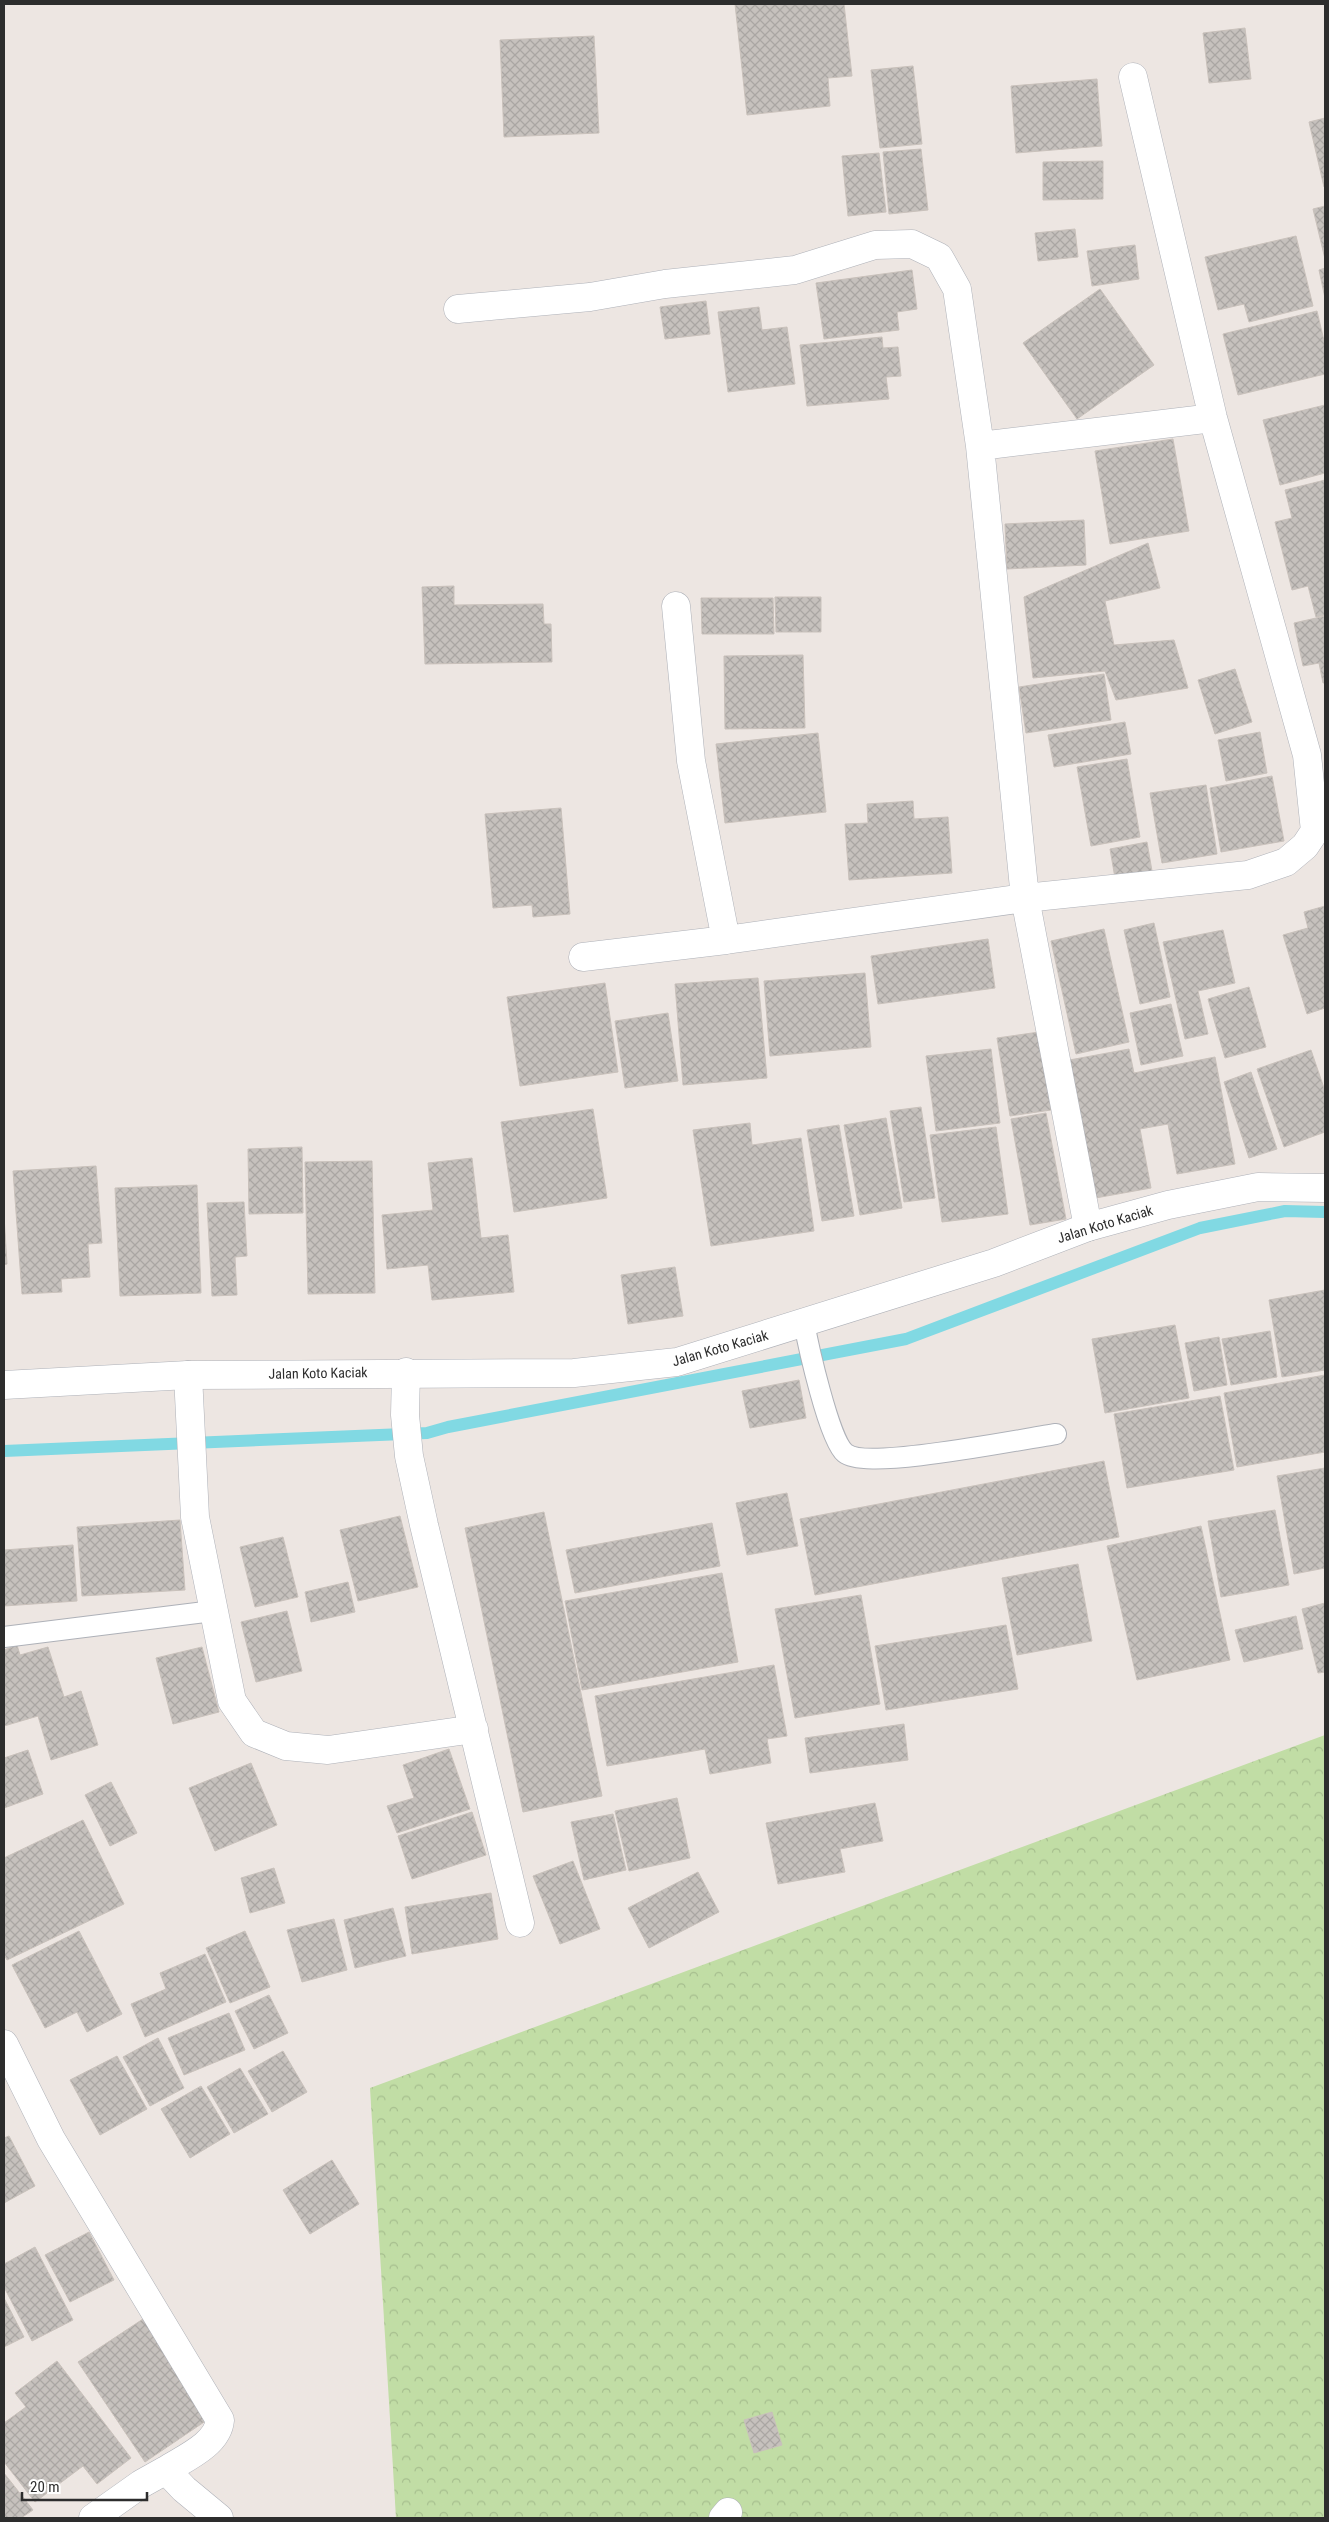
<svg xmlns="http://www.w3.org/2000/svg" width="1329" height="2522" viewBox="0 0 1329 2522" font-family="'Roboto Condensed',sans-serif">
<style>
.forest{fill:url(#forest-crowns)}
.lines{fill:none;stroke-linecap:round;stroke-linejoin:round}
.stream{stroke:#81d9e3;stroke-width:12}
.building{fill:url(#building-cross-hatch);stroke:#c9c1bb}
.lane-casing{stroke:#aeb1b8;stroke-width:22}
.street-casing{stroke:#aeb1b8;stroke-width:29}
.secondary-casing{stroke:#aeb1b8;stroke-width:29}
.lane{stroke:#fff;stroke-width:20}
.street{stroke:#fff;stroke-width:28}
.secondary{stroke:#fff;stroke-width:28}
.labels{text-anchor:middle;stroke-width:4;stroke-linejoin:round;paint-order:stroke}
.street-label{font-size:14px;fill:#2d2d2d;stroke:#fff}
</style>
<defs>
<pattern id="forest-crowns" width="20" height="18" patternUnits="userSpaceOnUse" patternTransform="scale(1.25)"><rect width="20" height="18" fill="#c1dda5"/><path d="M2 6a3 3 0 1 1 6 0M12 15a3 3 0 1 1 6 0" fill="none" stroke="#a6be8e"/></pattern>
<pattern id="building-cross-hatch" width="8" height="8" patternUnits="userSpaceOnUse" patternTransform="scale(1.25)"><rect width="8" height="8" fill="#c6c1bd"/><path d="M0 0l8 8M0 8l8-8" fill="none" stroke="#aaa6a3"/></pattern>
</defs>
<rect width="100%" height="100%" fill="#ede6e2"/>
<path class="forest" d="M 1325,1735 L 1325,2518 L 396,2518 L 370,2088 Z"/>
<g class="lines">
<path class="stream" d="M 4,1451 L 427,1433 L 448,1427 L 906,1339 L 1200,1228 L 1285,1211 L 1325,1212"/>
</g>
<path class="building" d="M 735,4 L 844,4 L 852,76 L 828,78 L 830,106 L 747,115 Z
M 1245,28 L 1251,79 L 1209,83 L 1203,33 Z
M 594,36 L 599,133 L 504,137 L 500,40 Z
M 913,66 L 922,144 L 880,148 L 871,70 Z
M 1097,79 L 1102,146 L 1016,153 L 1011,86 Z
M 1325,118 L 1325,187 L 1324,187 L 1309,122 Z
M 921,149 L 928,210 L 889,214 L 883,152 Z
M 879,153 L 886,212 L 848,216 L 842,156 Z
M 1103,161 L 1103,199 L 1043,200 L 1043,162 Z
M 1325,206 L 1325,259 L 1313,209 Z
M 1075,229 L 1078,257 L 1038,261 L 1035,233 Z
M 1296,236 L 1313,306 L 1249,322 L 1244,304 L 1218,310 L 1205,257 Z
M 1135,245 L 1139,279 L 1092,286 L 1087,251 Z
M 1325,268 L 1325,298 L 1319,270 Z
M 912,270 L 917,309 L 897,312 L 899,330 L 824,339 L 816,283 Z
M 1100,289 L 1154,365 L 1077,419 L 1023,343 Z
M 706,301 L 710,334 L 665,339 L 660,307 Z
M 759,307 L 762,330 L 787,327 L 795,384 L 728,392 L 718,312 Z
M 1317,311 L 1325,345 L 1325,374 L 1238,395 L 1223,334 Z
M 882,337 L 883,348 L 898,347 L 901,376 L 886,377 L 889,399 L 807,406 L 800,345 Z
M 1325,405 L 1325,473 L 1280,485 L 1263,420 Z
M 1173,439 L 1189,531 L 1110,544 L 1095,451 Z
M 1325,480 L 1325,615 L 1316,617 L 1308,586 L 1292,590 L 1275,522 L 1292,518 L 1285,490 Z
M 1084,520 L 1086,565 L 1007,569 L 1005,524 Z
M 1148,543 L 1160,588 L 1105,601 L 1114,645 L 1174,640 L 1188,688 L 1116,700 L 1105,671 L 1033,678 L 1024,597 Z
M 454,586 L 454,605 L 543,604 L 544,624 L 551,624 L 552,662 L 425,664 L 422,587 Z
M 775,597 L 821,597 L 821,632 L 776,632 Z
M 701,598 L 773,598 L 774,634 L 702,634 Z
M 1325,616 L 1325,683 L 1323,683 L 1319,663 L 1303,666 L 1294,623 Z
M 803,655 L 805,728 L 725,729 L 724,656 Z
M 1235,669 L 1252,722 L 1215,734 L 1198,680 Z
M 1104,674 L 1111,720 L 1026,733 L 1019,687 Z
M 1125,722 L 1131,754 L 1054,767 L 1048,735 Z
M 1260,732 L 1267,773 L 1226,781 L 1218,740 Z
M 818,733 L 826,812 L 725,823 L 716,744 Z
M 1127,759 L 1140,837 L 1091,846 L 1077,767 Z
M 1272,776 L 1284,841 L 1221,852 L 1210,788 Z
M 1206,785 L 1217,854 L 1162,863 L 1150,793 Z
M 913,801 L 914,819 L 948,817 L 952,873 L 849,880 L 845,824 L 868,823 L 867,804 Z
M 561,808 L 570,914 L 533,917 L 532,905 L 493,908 L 485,814 Z
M 1147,842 L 1152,871 L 1115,878 L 1110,849 Z
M 1325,906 L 1325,1008 L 1307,1014 L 1283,935 L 1308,928 L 1304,912 Z
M 1154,923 L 1170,997 L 1140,1004 L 1124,930 Z
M 1104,929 L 1129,1042 L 1076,1054 L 1051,941 Z
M 1223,930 L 1235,983 L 1198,991 L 1208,1034 L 1185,1039 L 1163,942 Z
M 988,939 L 995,988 L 878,1004 L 871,956 Z
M 865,973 L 871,1047 L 770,1056 L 764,981 Z
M 758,978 L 767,1078 L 683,1085 L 675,984 Z
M 605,983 L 618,1072 L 520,1086 L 507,997 Z
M 1249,987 L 1266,1047 L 1225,1058 L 1208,999 Z
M 1171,1004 L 1183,1056 L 1141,1065 L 1130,1013 Z
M 668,1013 L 678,1081 L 625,1088 L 615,1021 Z
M 1039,1032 L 1051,1110 L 1010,1116 L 997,1038 Z
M 991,1049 L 1000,1123 L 936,1131 L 926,1056 Z
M 1129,1049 L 1134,1073 L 1215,1057 L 1235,1164 L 1177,1174 L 1168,1124 L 1140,1129 L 1151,1188 L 1090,1199 L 1064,1061 Z
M 1311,1050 L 1325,1091 L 1325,1132 L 1284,1147 L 1257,1069 Z
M 1251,1072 L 1277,1149 L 1249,1158 L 1224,1082 Z
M 921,1107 L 935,1198 L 904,1202 L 890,1111 Z
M 593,1109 L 607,1198 L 514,1212 L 501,1122 Z
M 1046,1113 L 1066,1219 L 1030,1225 L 1011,1119 Z
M 886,1118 L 902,1208 L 860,1215 L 844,1125 Z
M 750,1123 L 752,1145 L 801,1138 L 814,1231 L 711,1246 L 693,1130 Z
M 839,1125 L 854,1216 L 822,1221 L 807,1130 Z
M 996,1127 L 1008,1214 L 942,1222 L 930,1135 Z
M 302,1147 L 303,1213 L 249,1214 L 248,1149 Z
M 472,1158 L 481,1238 L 508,1235 L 514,1292 L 432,1300 L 428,1265 L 387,1269 L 382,1215 L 433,1210 L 428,1163 Z
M 372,1161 L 375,1293 L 308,1294 L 305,1162 Z
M 96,1166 L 102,1243 L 88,1244 L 90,1277 L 61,1279 L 62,1292 L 22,1294 L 13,1171 Z
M 197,1185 L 201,1293 L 120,1296 L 115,1188 Z
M 244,1202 L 247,1256 L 235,1257 L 237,1295 L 212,1296 L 207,1203 Z
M 4,1216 L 7,1264 L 4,1265 Z
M 675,1267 L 683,1316 L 628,1324 L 621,1275 Z
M 1325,1290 L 1325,1370 L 1282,1377 L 1269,1300 Z
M 1175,1325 L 1189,1398 L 1105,1413 L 1092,1339 Z
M 1270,1331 L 1277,1377 L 1231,1385 L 1222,1339 Z
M 1219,1337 L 1227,1385 L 1194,1391 L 1185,1343 Z
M 1325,1375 L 1325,1452 L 1237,1467 L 1224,1393 Z
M 799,1380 L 806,1418 L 750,1428 L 742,1391 Z
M 1220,1396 L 1234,1470 L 1127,1488 L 1114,1414 Z
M 1104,1461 L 1119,1537 L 815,1595 L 800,1519 Z
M 1325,1468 L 1325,1568 L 1294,1574 L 1277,1476 Z
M 787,1493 L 798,1546 L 747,1555 L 736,1503 Z
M 1275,1510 L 1289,1585 L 1221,1597 L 1208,1521 Z
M 544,1512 L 602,1796 L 523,1812 L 465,1528 Z
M 400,1516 L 418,1587 L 358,1601 L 340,1530 Z
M 180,1520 L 185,1590 L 82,1596 L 77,1527 Z
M 712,1523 L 720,1566 L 575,1593 L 566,1550 Z
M 1201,1526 L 1230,1660 L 1137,1680 L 1107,1546 Z
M 283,1537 L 298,1597 L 255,1607 L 240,1547 Z
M 73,1545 L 77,1601 L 4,1606 L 4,1550 Z
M 1078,1564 L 1092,1641 L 1017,1655 L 1002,1578 Z
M 722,1573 L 738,1662 L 582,1690 L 565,1601 Z
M 348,1582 L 355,1612 L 311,1622 L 305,1592 Z
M 861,1595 L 880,1704 L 795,1718 L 775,1609 Z
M 1325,1603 L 1325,1672 L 1318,1673 L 1302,1609 Z
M 287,1611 L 302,1671 L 256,1682 L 241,1622 Z
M 1296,1616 L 1303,1649 L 1244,1662 L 1235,1630 Z
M 1006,1625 L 1018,1689 L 886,1710 L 875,1646 Z
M 17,1645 L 20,1655 L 48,1647 L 64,1697 L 81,1691 L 98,1745 L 51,1760 L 38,1716 L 4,1726 L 4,1650 Z
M 202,1647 L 219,1712 L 173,1724 L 156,1658 Z
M 774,1665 L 787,1736 L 767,1739 L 771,1763 L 710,1774 L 705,1749 L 607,1766 L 595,1696 Z
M 904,1724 L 908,1760 L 810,1773 L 805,1738 Z
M 449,1749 L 470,1809 L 397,1833 L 387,1806 L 414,1798 L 403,1765 Z
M 28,1750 L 43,1794 L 4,1808 L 4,1758 Z
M 251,1763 L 277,1825 L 215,1851 L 189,1788 Z
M 111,1782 L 137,1833 L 110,1846 L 85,1795 Z
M 677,1798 L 690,1858 L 629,1871 L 615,1811 Z
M 875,1803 L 883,1841 L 840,1849 L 845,1872 L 778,1884 L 766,1823 Z
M 472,1812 L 486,1855 L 412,1879 L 398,1836 Z
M 613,1814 L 626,1870 L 584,1880 L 571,1822 Z
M 83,1820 L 124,1904 L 7,1960 L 4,1954 L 4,1858 Z
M 573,1861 L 600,1929 L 560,1944 L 533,1876 Z
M 274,1868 L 285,1903 L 250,1913 L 241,1878 Z
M 698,1872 L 719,1912 L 649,1948 L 628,1908 Z
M 491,1893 L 498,1939 L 412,1954 L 405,1907 Z
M 393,1908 L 406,1956 L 355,1968 L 344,1920 Z
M 334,1919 L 347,1970 L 302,1982 L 287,1930 Z
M 79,1931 L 122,2014 L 87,2032 L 77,2012 L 45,2028 L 12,1965 Z
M 245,1931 L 270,1987 L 230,2003 L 206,1948 Z
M 205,1954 L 226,2002 L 145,2037 L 131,2004 L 166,1989 L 160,1973 Z
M 269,1995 L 288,2033 L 254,2049 L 235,2011 Z
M 229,2013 L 245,2050 L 184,2075 L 168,2038 Z
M 158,2038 L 184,2088 L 150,2106 L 123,2057 Z
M 283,2051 L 307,2092 L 272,2112 L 248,2071 Z
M 117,2056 L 147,2109 L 100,2135 L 70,2080 Z
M 240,2068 L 268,2114 L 234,2133 L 207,2087 Z
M 201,2086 L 230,2134 L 190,2158 L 161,2109 Z
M 9,2136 L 35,2186 L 4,2203 L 4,2138 Z
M 332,2160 L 359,2204 L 310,2234 L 283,2190 Z
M 89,2232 L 114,2280 L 70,2302 L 45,2255 Z
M 35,2247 L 73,2320 L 32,2341 L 4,2287 L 4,2264 Z
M 4,2298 L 24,2337 L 4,2347 Z
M 143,2319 L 210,2418 L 145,2462 L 78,2362 Z
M 57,2361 L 131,2458 L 97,2484 L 83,2466 L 35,2502 L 4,2462 L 4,2423 L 26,2407 L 15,2393 Z
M 772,2412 L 782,2445 L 754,2453 L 744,2420 Z
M 4,2473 L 33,2510 L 21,2518 L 4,2518 Z"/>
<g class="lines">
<defs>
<path id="lane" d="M 804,1322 C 808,1345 829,1440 845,1453 C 867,1471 1021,1439 1056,1434
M 4,1637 L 213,1611"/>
<path id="street" d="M 458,309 L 590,297 L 665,284 L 795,270 L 875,245 L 912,244 L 939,257 L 957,289 L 980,446 L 1025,898 L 1088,1227
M 980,446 L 1213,418
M 676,606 L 691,761 L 726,940 L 1025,898 L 1248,875 L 1286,862 L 1305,846 L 1315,831 L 1307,755 L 1213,418 L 1133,77
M 583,957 L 726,940
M 406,1372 L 405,1415 L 409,1456 L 424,1525 L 520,1923
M 188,1375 L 195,1517 L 232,1701 L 254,1733 L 286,1746 L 328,1750 L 474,1729
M 4,2044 L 51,2139 L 220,2420 C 218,2444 185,2458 166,2470
M 93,2518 L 141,2484 L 166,2470 L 184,2489 L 219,2518
M 723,2518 L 728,2512"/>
<path id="secondary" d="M 4,1385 L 188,1375 L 574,1373 L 677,1362 L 994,1263 L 1088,1227 L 1168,1205 L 1258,1187 L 1325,1188"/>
</defs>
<use href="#lane" class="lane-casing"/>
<use href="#street" class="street-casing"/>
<use href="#secondary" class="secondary-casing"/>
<use href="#lane" class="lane"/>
<use href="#street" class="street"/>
<use href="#secondary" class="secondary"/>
</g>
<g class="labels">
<g class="street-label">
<text transform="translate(1105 1224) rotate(-17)" y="5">Jalan Koto Kaciak</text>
<text transform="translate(720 1348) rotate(-16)" y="5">Jalan Koto Kaciak</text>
<text transform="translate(318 1373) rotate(-1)" y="5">Jalan Koto Kaciak</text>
</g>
</g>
<rect width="1329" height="2522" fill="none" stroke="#2d2d2d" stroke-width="10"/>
<path d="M22 2492v8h125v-8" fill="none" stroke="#2d2d2d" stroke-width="2.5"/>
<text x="30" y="2492" font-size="15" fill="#2d2d2d" stroke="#ffffff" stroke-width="4" paint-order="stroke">20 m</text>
</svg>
